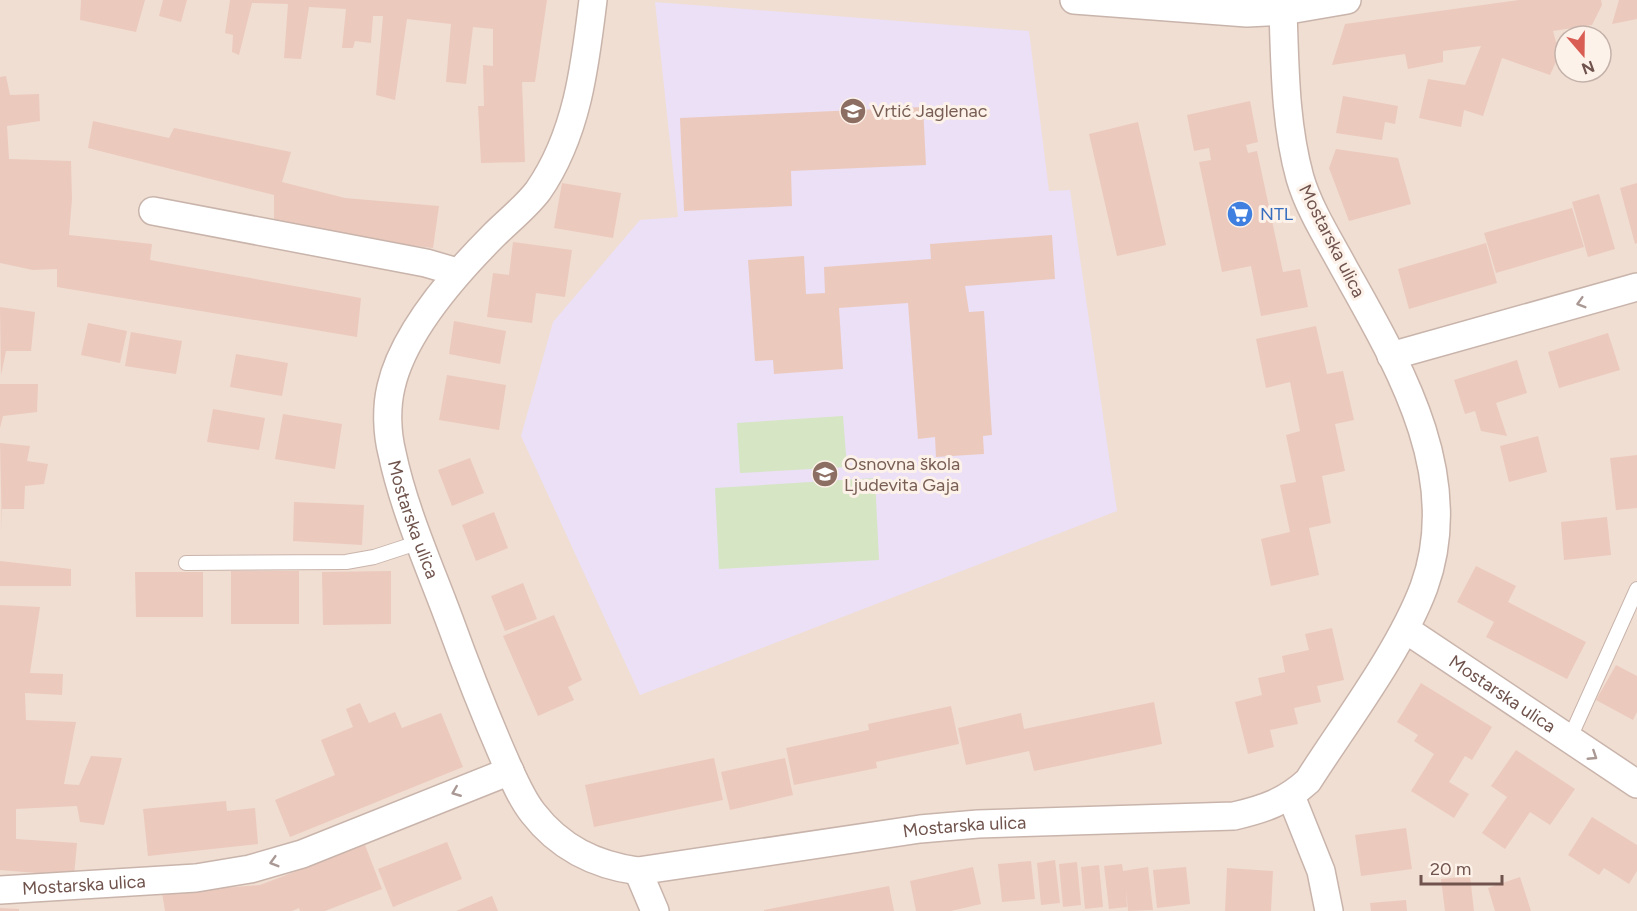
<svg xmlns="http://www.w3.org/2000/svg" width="1637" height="911" viewBox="0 0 1637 911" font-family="Figtree,sans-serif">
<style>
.residential{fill:#f0ded2;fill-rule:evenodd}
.education{fill:#ebe0f6}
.green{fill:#d6e5c3}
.building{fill:#ecc9bd}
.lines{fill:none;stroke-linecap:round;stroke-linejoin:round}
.lane-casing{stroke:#c9b4ab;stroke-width:16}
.street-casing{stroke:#c9b4ab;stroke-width:30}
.lane{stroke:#fff;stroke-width:14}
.street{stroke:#fff;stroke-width:27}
.oneway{stroke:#a99894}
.labels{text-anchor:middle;stroke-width:6;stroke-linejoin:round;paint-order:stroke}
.education-label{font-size:18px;fill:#785e54;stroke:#fdf2e9;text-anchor:start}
.shop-label{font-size:18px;fill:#366cbe;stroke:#fdf2e9;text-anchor:start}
.street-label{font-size:18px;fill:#6f534c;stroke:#fdf2e9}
</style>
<rect width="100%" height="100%" fill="#faeee3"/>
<path class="residential" d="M 0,0 L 1637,0 L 1637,911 L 0,911 ZM 1565,36 L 1601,36 L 1601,72 L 1565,72 Z"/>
<path class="education" d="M 655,2 L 1029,31 L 1049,191 L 1070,190 L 1117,511 L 640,695 L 521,436 L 553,322 L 640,220 L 678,217 Z"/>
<path class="green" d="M 843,416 L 847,467 L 740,473 L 737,423 Z
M 875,478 L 879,560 L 719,569 L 715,488 Z"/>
<path class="building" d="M 81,0 L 145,0 L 136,32 L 80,20 Z
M 163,0 L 187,0 L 181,22 L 159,16 Z
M 230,0 L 547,0 L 535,82 L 522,82 L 525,162 L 481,163 L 478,106 L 484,106 L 483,65 L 493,66 L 493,29 L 473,27 L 466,84 L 446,82 L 451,24 L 407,19 L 395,100 L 376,95 L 383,16 L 373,16 L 371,43 L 355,41 L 353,48 L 342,48 L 346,9 L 309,7 L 301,59 L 284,58 L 288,4 L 252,3 L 239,55 L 232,52 L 233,35 L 225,33 Z
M 1519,0 L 1601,0 L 1602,5 L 1592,25 L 1553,31 L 1556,42 L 1563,46 L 1550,75 L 1502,58 L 1483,116 L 1464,110 L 1461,127 L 1419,118 L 1428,79 L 1465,85 L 1481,46 L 1443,51 L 1443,62 L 1408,69 L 1405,54 L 1332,65 L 1345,24 Z
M 1619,0 L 1637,0 L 1637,19 L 1612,24 Z
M 6,76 L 10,95 L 39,94 L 40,121 L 7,126 L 9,159 L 71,161 L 72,199 L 69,235 L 152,244 L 150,260 L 361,298 L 357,337 L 57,287 L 57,269 L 33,270 L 0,263 L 0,77 Z
M 1343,96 L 1398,106 L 1395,124 L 1385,122 L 1382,140 L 1336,133 Z
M 1250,101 L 1258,142 L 1246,145 L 1248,153 L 1257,151 L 1283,272 L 1300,269 L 1308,307 L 1261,316 L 1251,266 L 1222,272 L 1199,162 L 1211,160 L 1209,148 L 1194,151 L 1187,115 Z
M 923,107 L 926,165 L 791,171 L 792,206 L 684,211 L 680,118 Z
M 93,121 L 169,138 L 174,128 L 291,152 L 282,182 L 345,198 L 439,206 L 433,248 L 341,237 L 274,221 L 274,195 L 88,148 Z
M 1138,122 L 1166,245 L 1117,256 L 1089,134 Z
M 1336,149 L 1398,158 L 1411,204 L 1349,221 L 1329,168 Z
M 562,183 L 621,193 L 613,238 L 554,228 Z
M 1637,183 L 1637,243 L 1635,244 L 1620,188 Z
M 1599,194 L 1615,249 L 1588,257 L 1572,202 Z
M 1572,208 L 1584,247 L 1496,273 L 1484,233 Z
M 1052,235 L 1055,279 L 965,286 L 969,312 L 984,311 L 992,435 L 983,436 L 984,454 L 936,457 L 935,437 L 918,439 L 908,303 L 839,308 L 843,369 L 774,374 L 773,360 L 755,361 L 748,260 L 804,256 L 806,294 L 825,293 L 824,267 L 931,259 L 930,244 Z
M 513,242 L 572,250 L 565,297 L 536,293 L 532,323 L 487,317 L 493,273 L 509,275 Z
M 1486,243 L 1497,283 L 1409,309 L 1398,269 Z
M 0,307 L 35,312 L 31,351 L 6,351 L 1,375 Z
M 454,321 L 506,331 L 500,364 L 449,354 Z
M 88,323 L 127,331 L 120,363 L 81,355 Z
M 1316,326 L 1327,374 L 1343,371 L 1354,420 L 1335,424 L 1345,471 L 1322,476 L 1331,523 L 1309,528 L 1319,575 L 1271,586 L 1261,539 L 1290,532 L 1280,485 L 1296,482 L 1286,435 L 1300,431 L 1290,382 L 1266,388 L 1256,339 Z
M 131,332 L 182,341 L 176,374 L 125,366 Z
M 1608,333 L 1620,370 L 1559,388 L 1548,352 Z
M 236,354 L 288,363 L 282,396 L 230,387 Z
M 1517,360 L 1527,393 L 1496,403 L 1507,436 L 1481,431 L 1475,411 L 1465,414 L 1454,380 Z
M 447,375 L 506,385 L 499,430 L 439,420 Z
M 0,384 L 38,384 L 37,412 L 3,416 L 0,428 Z
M 213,409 L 265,418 L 259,450 L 207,442 Z
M 283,414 L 342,424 L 335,469 L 275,459 Z
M 1538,436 L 1547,472 L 1509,482 L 1500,446 Z
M 0,443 L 30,446 L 27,461 L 48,464 L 44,484 L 25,486 L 24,509 L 2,509 L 2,533 Z
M 1637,455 L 1637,508 L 1616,510 L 1610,458 Z
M 470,458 L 484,493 L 452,506 L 438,470 Z
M 294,502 L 364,505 L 362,545 L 293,541 Z
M 494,512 L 508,548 L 476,561 L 462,525 Z
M 1607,517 L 1611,555 L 1564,560 L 1561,522 Z
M 0,561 L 71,569 L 71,586 L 0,586 Z
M 1476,566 L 1516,586 L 1508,602 L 1586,642 L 1567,679 L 1486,637 L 1494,622 L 1457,602 Z
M 231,571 L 299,571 L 299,624 L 231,624 Z
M 391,571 L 391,624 L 323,625 L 322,572 Z
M 135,572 L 203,572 L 203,617 L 136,617 Z
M 523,583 L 537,619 L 505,631 L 491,596 Z
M 0,605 L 40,607 L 30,673 L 63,674 L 62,695 L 25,693 L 26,720 L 76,722 L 64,784 L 79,785 L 91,756 L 122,758 L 104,825 L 80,822 L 77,806 L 16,809 L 16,839 L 77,843 L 74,876 L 0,870 Z
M 554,615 L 582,680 L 568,687 L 574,700 L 538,716 L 503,636 Z
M 1332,628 L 1344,680 L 1317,686 L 1321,702 L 1294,708 L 1298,724 L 1270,730 L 1274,747 L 1248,754 L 1235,702 L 1262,695 L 1258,678 L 1285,672 L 1282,656 L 1309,650 L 1305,634 Z
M 1616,665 L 1637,676 L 1637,712 L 1633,720 L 1596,700 Z
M 1421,683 L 1492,727 L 1472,760 L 1465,756 L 1449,782 L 1469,794 L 1454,818 L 1411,791 L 1434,754 L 1414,741 L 1418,735 L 1397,722 Z
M 1154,702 L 1162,744 L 1034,771 L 1029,751 L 966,765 L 958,728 L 1021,713 L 1024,729 Z
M 360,703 L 369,723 L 395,712 L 402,728 L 441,713 L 463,767 L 290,837 L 275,800 L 335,775 L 321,740 L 353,727 L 346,709 Z
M 951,706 L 959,744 L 876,762 L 877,768 L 794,785 L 786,748 L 869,730 L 868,724 Z
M 1516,750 L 1575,789 L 1550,825 L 1530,812 L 1505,849 L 1482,833 L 1507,797 L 1491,786 Z
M 714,758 L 723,800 L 594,827 L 585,785 Z
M 785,758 L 793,795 L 730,810 L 721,772 Z
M 226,801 L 227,811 L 255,808 L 258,844 L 148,856 L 143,809 Z
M 1592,817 L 1637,845 L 1637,871 L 1629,884 L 1604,868 L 1599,875 L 1568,855 Z
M 1406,828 L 1412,869 L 1361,876 L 1355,835 Z
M 447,842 L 462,879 L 393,907 L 378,869 Z
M 365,845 L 382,889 L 325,911 L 300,911 L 299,908 L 292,911 L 165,911 L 162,893 L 260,885 Z
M 1055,860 L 1060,903 L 1041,905 L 1037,863 Z
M 1031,861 L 1035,899 L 1002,902 L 998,864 Z
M 1077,862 L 1081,905 L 1063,907 L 1059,864 Z
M 1122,864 L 1123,871 L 1148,867 L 1153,910 L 1128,911 L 1126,889 L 1127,907 L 1109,909 L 1104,866 Z
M 1099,865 L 1103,907 L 1085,909 L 1081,867 Z
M 973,867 L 981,904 L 951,911 L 916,911 L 910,881 Z
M 1186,867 L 1190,904 L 1157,908 L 1153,870 Z
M 1227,868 L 1273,871 L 1271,911 L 1225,911 Z
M 1470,876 L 1474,911 L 1445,911 L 1441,879 Z
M 1520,877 L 1531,911 L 1495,911 L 1488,888 Z
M 889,886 L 894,911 L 764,911 L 764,910 Z
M 492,896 L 498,911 L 456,911 Z
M 1406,900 L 1407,911 L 1371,911 L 1370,903 Z
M 0,908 L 19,909 L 19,911 L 0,911 Z"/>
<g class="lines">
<defs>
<path id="lane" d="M 186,563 L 346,562 L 374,557 L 420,542
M 1569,740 L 1637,589"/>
<g id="street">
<path id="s1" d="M 593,0 C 585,67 577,135 538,191 C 526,207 508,221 494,235 C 456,273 403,333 391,387 C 386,408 387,433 392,453 C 404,510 429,565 449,619 C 466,666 484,712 504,758 C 512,776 521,798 533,813 C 560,848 595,865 638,871 L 920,829 L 978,824 L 1234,816 C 1264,809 1285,802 1308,781 C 1345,723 1400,651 1424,587 C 1465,474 1397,363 1344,268 C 1329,240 1309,209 1300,178 C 1285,124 1285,67 1283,11"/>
<path d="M 1074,0 L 1247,13 L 1283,11 L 1347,0"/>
<path d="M 153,211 L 426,263 L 457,272"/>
<path d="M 1391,356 L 1637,287"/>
<path id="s2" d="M 1405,629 L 1637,784"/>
<path d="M 1291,796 L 1321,871 L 1329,911"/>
<path d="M 638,871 L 655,911"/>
<path id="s3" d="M 0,890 L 196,878 L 250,869 L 302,854 L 510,771"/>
</g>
</defs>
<use href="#lane" class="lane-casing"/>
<use href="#street" class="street-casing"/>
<use href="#lane" class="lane"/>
<use href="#street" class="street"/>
</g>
<defs><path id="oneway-chevron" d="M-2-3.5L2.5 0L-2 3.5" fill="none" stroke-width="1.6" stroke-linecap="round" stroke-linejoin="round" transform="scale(1.5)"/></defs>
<g class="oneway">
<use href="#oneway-chevron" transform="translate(1581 303) rotate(164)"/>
<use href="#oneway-chevron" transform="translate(1593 756) rotate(33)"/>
<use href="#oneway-chevron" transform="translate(456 792) rotate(158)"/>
<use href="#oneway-chevron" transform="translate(274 862) rotate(164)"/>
</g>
<defs>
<symbol id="school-disc" viewBox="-11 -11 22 22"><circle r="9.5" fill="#8d6e63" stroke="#fdf2e9"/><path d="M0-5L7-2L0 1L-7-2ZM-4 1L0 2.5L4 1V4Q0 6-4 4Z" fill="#fff"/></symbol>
<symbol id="supermarket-disc" viewBox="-11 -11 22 22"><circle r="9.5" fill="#3f7fe0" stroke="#fdf2e9"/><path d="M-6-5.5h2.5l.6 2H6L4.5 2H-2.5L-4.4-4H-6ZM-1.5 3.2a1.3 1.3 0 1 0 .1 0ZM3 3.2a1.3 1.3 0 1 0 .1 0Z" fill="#fff"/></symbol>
</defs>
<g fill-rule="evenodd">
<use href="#school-disc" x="838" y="96" width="30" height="30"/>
<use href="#supermarket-disc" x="1225" y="199" width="30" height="30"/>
<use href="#school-disc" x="810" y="459" width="30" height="30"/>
</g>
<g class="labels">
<g class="education-label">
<text x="872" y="117">Vrtić Jaglenac</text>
<text x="844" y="470">Osnovna škola<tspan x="844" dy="21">Ljudevita Gaja</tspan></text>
</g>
<g class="shop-label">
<text x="1260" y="220">NTL</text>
</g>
<g class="street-label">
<text transform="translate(1332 241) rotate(63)" y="6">Mostarska ulica</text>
<text dy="6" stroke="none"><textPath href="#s1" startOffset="585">Mostarska ulica</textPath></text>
<text dy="6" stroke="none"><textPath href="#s2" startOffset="117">Mostarska ulica</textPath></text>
<text dy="6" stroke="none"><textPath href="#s1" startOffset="1356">Mostarska ulica</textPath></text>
<text dy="6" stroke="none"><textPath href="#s3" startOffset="84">Mostarska ulica</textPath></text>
</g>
</g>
<g transform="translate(1583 54) rotate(160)"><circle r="28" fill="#fdf2e9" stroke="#c4b2aa" stroke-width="1.5"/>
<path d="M0-4.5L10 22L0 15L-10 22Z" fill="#d95d53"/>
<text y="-9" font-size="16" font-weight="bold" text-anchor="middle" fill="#6f534c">N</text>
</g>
<path d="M1421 875v9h81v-9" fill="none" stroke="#6f534c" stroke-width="3"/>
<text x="1430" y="875" font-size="18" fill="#6f534c" stroke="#fdf2e9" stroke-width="4.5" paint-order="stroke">20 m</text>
</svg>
